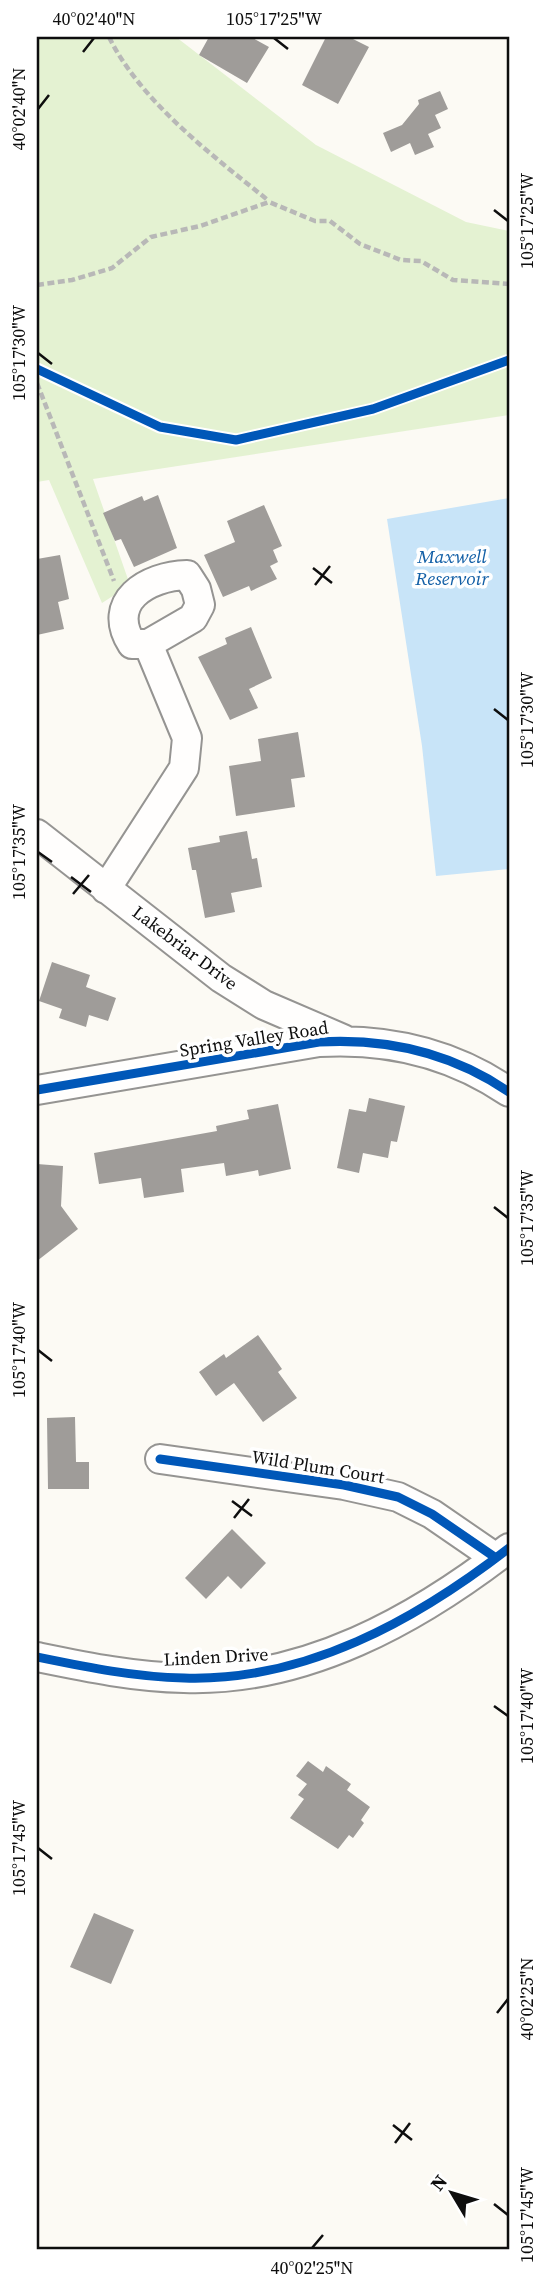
<svg xmlns="http://www.w3.org/2000/svg" width="546" height="2287" viewBox="0 0 546 2287" font-family="'Source Serif 4',serif">
<style>
.green{fill:#e4f2d2}
.water{fill:#c8e4f8}
.building{fill:#9f9c99}
.lines{fill:none;stroke-linecap:round;stroke-linejoin:round}
.minor-casing{stroke:#959492;stroke-width:32}
.path{stroke:#b8b8b7;stroke-width:4.5;stroke-dasharray:7 3.5;stroke-linecap:butt}
.minor{stroke:#fffefd;stroke-width:28}
.cycleway-casing{stroke:#fff;stroke-width:13}
.cycleway{stroke:#0057b8;stroke-width:9}
.ticks{fill:none;stroke:#0e0e0e;stroke-width:2.5}
.labels{text-anchor:middle;stroke-width:7;stroke-linejoin:round;paint-order:stroke}
.street-label{font-size:18px;fill:#0e0e0e;stroke:#fff}
.water-label{font-size:19px;font-style:italic;fill:#125fa6;stroke:#fff}
.neatline{fill:none;stroke:#0e0e0e;stroke-width:2.5}
.ticks-label{font-size:18px;text-anchor:middle;fill:#0e0e0e}
</style>
<rect width="100%" height="100%" fill="#fcfaf4"/>
<path class="green" d="M 37,37 L 176,37 L 316,145 L 466,222 L 509,231 L 509,415 L 93,479 L 130,585 L 102,603 L 49,480 L 37,482 Z"/>
<path class="water" d="M 509,498 L 509,869 L 436,876 L 422,746 L 387,519 Z"/>
<path class="building" d="M 209,37 L 251,37 L 269,47 L 247,83 L 199,55 Z
M 326,37 L 349,37 L 369,47 L 338,104 L 302,85 Z
M 440,91 L 448,109 L 435,115 L 441,128 L 428,134 L 434,147 L 415,155 L 410,143 L 391,152 L 383,133 L 402,125 L 419,104 L 418,100 Z
M 158,495 L 177,548 L 134,567 L 121,539 L 115,541 L 103,513 L 142,496 L 144,501 Z
M 264,505 L 282,546 L 273,550 L 278,562 L 270,566 L 277,579 L 251,591 L 249,586 L 223,597 L 204,555 L 235,542 L 227,521 Z
M 60,555 L 69,599 L 58,602 L 64,629 L 37,635 L 37,559 Z
M 251,627 L 272,678 L 249,689 L 258,708 L 230,720 L 198,657 L 227,644 L 225,638 Z
M 298,732 L 305,777 L 291,779 L 295,807 L 236,816 L 229,766 L 261,761 L 258,739 Z
M 247,831 L 252,859 L 257,858 L 262,887 L 231,893 L 235,912 L 205,918 L 196,870 L 192,870 L 188,848 L 220,842 L 219,836 Z
M 52,962 L 90,975 L 86,987 L 116,998 L 108,1021 L 89,1015 L 86,1027 L 59,1018 L 62,1009 L 39,1001 Z
M 369,1098 L 405,1106 L 397,1142 L 391,1141 L 388,1158 L 363,1153 L 359,1173 L 337,1168 L 349,1109 L 366,1112 Z
M 278,1104 L 291,1169 L 259,1176 L 258,1170 L 226,1176 L 224,1163 L 181,1169 L 184,1192 L 144,1198 L 141,1178 L 99,1184 L 94,1153 L 217,1131 L 216,1126 L 249,1119 L 247,1110 Z
M 37,1164 L 63,1166 L 61,1206 L 78,1229 L 37,1261 Z
M 258,1335 L 282,1369 L 278,1372 L 297,1398 L 263,1422 L 234,1383 L 216,1396 L 199,1372 L 224,1354 L 226,1358 Z
M 75,1417 L 76,1462 L 89,1462 L 89,1489 L 48,1489 L 47,1418 Z
M 232,1529 L 266,1563 L 241,1589 L 228,1576 L 206,1599 L 185,1578 Z
M 308,1761 L 323,1772 L 326,1766 L 351,1784 L 347,1790 L 370,1807 L 361,1820 L 364,1823 L 353,1838 L 349,1835 L 338,1849 L 290,1818 L 304,1799 L 298,1795 L 307,1784 L 296,1776 Z
M 94,1913 L 134,1930 L 111,1984 L 70,1967 Z"/>
<g class="lines">
<defs>
<path id="minor" d="M 37,834 L 221,978 L 264,1005 L 343,1039
M 106,889 L 184,768 L 187,738 L 148,644 L 193,618 L 200,605 L 196,589 L 187,575 C 147,576 105,602 132,644 L 148,644
M 37,1090 L 319,1042 C 388,1038 452,1053 509,1092
M 160,1459 L 344,1485 L 398,1497 L 432,1514 L 496,1558
M 37,1657 C 86,1667 134,1677 184,1678 C 305,1682 416,1620 509,1548"/>
</defs>
<use href="#minor" class="minor-casing"/>
<path class="path" d="M 109,37 C 141,102 213,156 269,201
M 37,285 L 72,280 L 112,268 L 151,237 L 200,226 L 269,202 L 315,221 L 330,221 L 360,244 L 401,260 L 421,261 L 453,280 L 509,284
M 37,383 L 114,581"/>
<use href="#minor" class="minor"/>
<defs>
<path id="cycleway" d="M 37,369 L 160,427 L 236,440 L 373,409 L 509,360
M 37,1090 L 319,1042 C 388,1038 452,1053 509,1092
M 160,1459 L 344,1485 L 398,1497 L 432,1514 L 496,1558
M 37,1657 C 86,1667 134,1677 184,1678 C 305,1682 416,1620 509,1548"/>
</defs>
<use href="#cycleway" class="cycleway-casing"/>
<use href="#cycleway" class="cycleway"/>
</g>
<path class="ticks" d="M 274,38 L 288,49M 83,52 L 94,38M 38,109 L 49,95M 494,210 L 508,221M 38,353 L 52,364M 313,568 L 332,583M 315,585 L 330,566M 494,709 L 508,720M 38,852 L 52,862M 71,877 L 91,892M 73,894 L 89,875M 494,1207 L 508,1218M 38,1350 L 52,1361M 232,1501 L 252,1516M 234,1518 L 249,1499M 494,1706 L 508,1716M 38,1848 L 52,1859M 497,2013 L 508,1999M 393,2125 L 412,2140M 395,2143 L 410,2123M 494,2204 L 508,2215M 312,2248 L 323,2235"/>
<g class="labels">
<g class="street-label">
<text transform="translate(185 948) rotate(37)" y="6">Lakebriar Drive</text>
<text transform="translate(254 1039) rotate(-9)" y="6">Spring Valley Road</text>
<text transform="translate(318 1467) rotate(9)" y="6">Wild Plum Court</text>
<text transform="translate(216 1657) rotate(-3)" y="6">Linden Drive</text>
</g>
<g class="water-label">
<text x="452" y="563">Maxwell<tspan x="452" dy="22">Reservoir</tspan></text>
</g>
</g>
<rect width="546" height="2287" fill="none" stroke="#ffffff" stroke-width="77"/>
<g transform="translate(452 2193) rotate(308)" stroke="#ffffff" stroke-width="5" paint-order="stroke">
<path d="M0-5L12 26L0 18L-12 26Z" fill="#0e0e0e"/>
<text y="-10" font-size="19" font-weight="bold" text-anchor="middle" fill="#0e0e0e">N</text>
</g>
<rect x="38" y="38" width="470" height="2210" class="neatline"/>
<g class="ticks-label">
<text x="94" y="25">40°02'40"N</text>
<text x="274" y="25">105°17'25"W</text>
<text transform="translate(19 109) rotate(-90)" y="6">40°02'40"N</text>
<text transform="translate(527 221) rotate(-90)" y="6">105°17'25"W</text>
<text transform="translate(19 353) rotate(-90)" y="6">105°17'30"W</text>
<text transform="translate(527 720) rotate(-90)" y="6">105°17'30"W</text>
<text transform="translate(19 852) rotate(-90)" y="6">105°17'35"W</text>
<text transform="translate(527 1218) rotate(-90)" y="6">105°17'35"W</text>
<text transform="translate(19 1350) rotate(-90)" y="6">105°17'40"W</text>
<text transform="translate(527 1716) rotate(-90)" y="6">105°17'40"W</text>
<text transform="translate(19 1848) rotate(-90)" y="6">105°17'45"W</text>
<text transform="translate(527 1999) rotate(-90)" y="6">40°02'25"N</text>
<text transform="translate(527 2215) rotate(-90)" y="6">105°17'45"W</text>
<text x="312" y="2274">40°02'25"N</text>
</g>
</svg>
